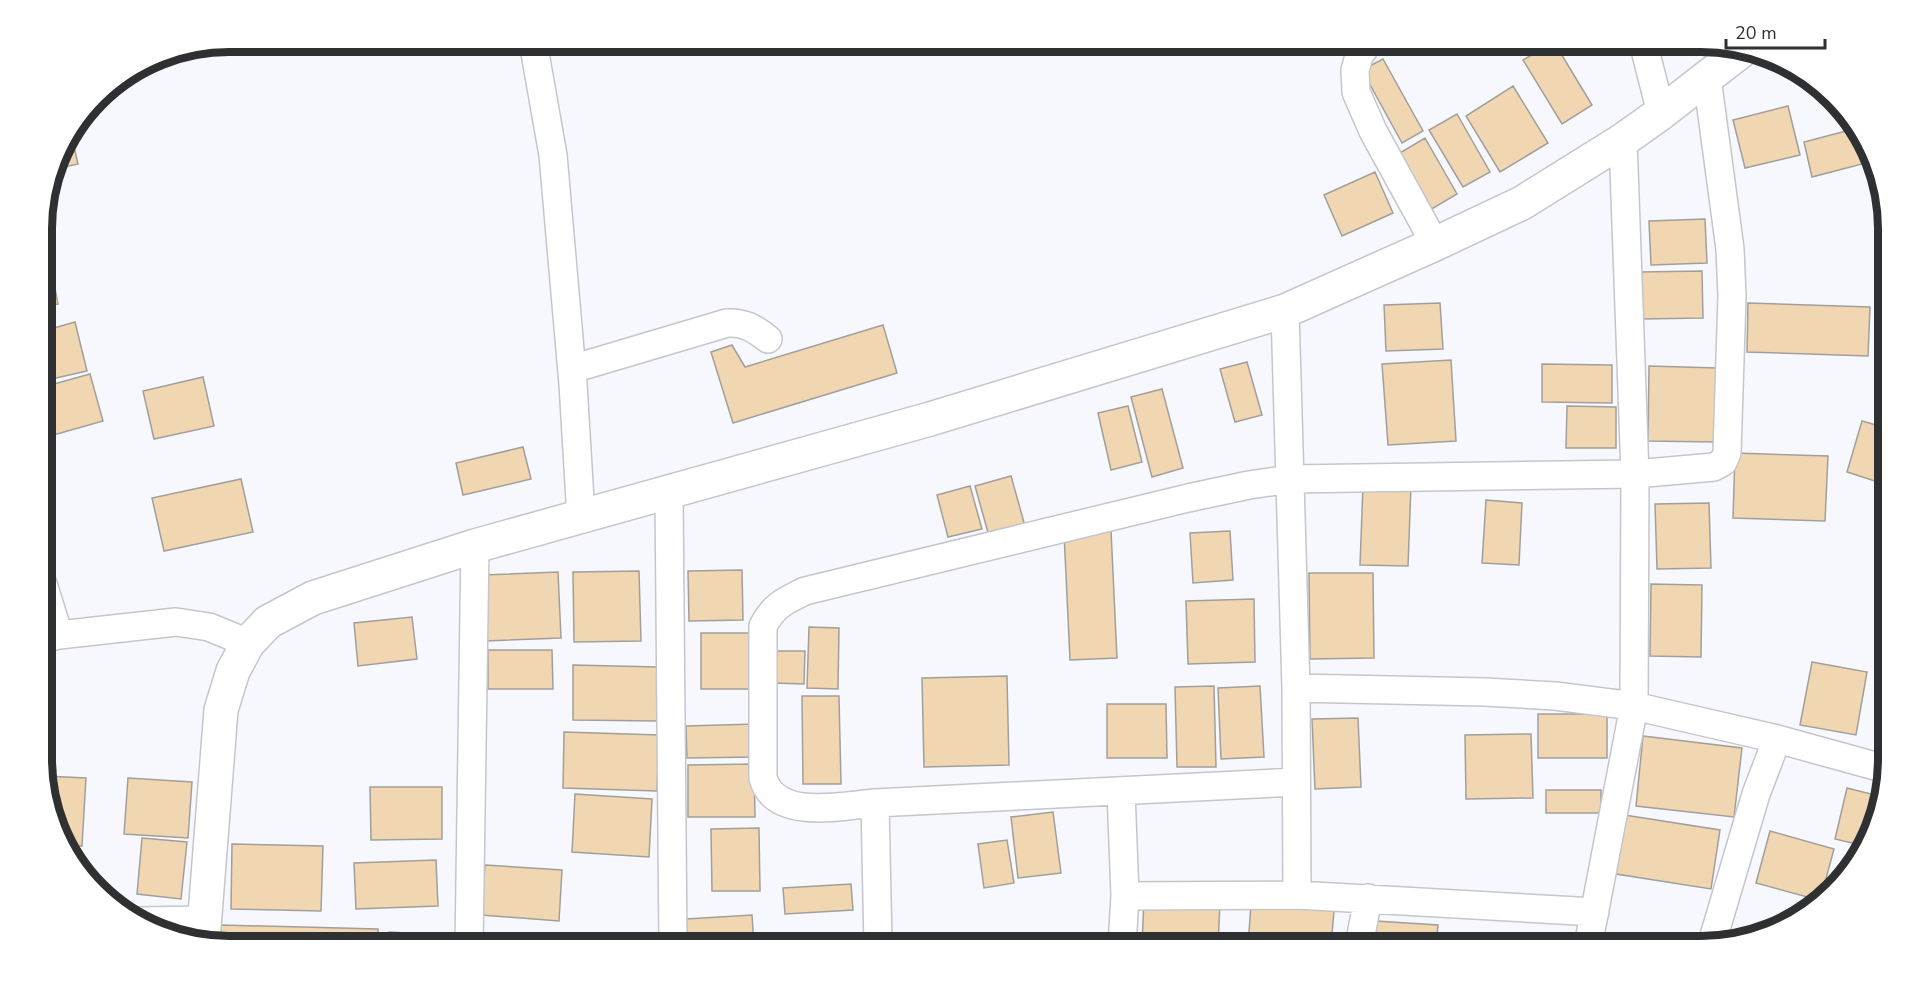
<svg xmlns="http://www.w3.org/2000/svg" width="1930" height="988" viewBox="0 0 1930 988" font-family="'Nunito Sans',sans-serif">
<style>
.building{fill:#f0d6b1;stroke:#a29f9b;stroke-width:1.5}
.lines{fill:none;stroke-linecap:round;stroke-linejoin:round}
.minor-casing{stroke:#c4c6cb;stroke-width:30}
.tertiary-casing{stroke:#c4c6cb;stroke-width:36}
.minor{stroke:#fff;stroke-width:27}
.tertiary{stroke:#fff;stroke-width:33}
.rim{fill:none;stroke:#2f3032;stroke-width:8}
</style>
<rect width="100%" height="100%" fill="#f7f8fd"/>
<path class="building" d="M 1554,42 L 1592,105 L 1562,124 L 1523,60 Z
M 1383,59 L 1423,131 L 1402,143 L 1362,70 Z
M 1513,86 L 1548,143 L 1500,172 L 1466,116 Z
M 1788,106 L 1800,155 L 1745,168 L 1733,120 Z
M 1457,114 L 1490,172 L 1463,187 L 1429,130 Z
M 1854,129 L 1862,164 L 1812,177 L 1804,142 Z
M 71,134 L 78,164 L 55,169 L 61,147 Z
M 1425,138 L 1457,194 L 1425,213 L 1393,157 Z
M 1375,172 L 1393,213 L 1342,236 L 1324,195 Z
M 1705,219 L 1707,263 L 1651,265 L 1649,221 Z
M 42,236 L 45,236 L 58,304 L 43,306 Z
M 1881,248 L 1887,248 L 1887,301 L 1879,301 Z
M 1702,271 L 1703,318 L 1641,319 L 1640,272 Z
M 1440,303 L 1443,349 L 1386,351 L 1384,305 Z
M 1748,303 L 1870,307 L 1868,356 L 1747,352 Z
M 75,322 L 87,371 L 47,380 L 43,363 L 43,331 Z
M 883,325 L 897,373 L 733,423 L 711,352 L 732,345 L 745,367 Z
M 1451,360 L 1456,441 L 1388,445 L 1382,364 Z
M 1247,362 L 1262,415 L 1235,422 L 1220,369 Z
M 1542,364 L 1612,365 L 1612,403 L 1542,402 Z
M 1886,364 L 1887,364 L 1887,406 L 1885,406 Z
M 1649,366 L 1717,368 L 1715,442 L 1648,441 Z
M 90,374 L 103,421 L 43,438 L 43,387 Z
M 203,377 L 214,426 L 154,439 L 143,391 Z
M 1162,389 L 1183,468 L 1152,477 L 1131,397 Z
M 1128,406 L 1142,462 L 1111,470 L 1098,413 Z
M 1567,406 L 1616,407 L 1616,448 L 1566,448 Z
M 1862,421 L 1887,428 L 1887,485 L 1847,472 Z
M 523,447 L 531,479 L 463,495 L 456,463 Z
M 1735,453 L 1828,456 L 1825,521 L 1733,518 Z
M 1011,476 L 1025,526 L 989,536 L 975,486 Z
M 241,479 L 253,532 L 164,551 L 152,498 Z
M 1363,485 L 1411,486 L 1408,566 L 1360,565 Z
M 970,486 L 982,529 L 948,537 L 937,495 Z
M 1486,500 L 1522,503 L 1519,565 L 1482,563 Z
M 1709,503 L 1711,568 L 1657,569 L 1655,504 Z
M 1111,530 L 1117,658 L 1070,660 L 1064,533 Z
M 1230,531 L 1233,580 L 1193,583 L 1190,533 Z
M 742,570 L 743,620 L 689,621 L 688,571 Z
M 639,571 L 641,641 L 574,642 L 573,572 Z
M 558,572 L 561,638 L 486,641 L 483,575 Z
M 1309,573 L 1373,573 L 1374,658 L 1310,659 Z
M 1651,584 L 1702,585 L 1701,657 L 1650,656 Z
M 1254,599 L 1255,662 L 1188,664 L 1186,601 Z
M 412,617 L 417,659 L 358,666 L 354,623 Z
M 809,627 L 839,628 L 838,689 L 807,688 Z
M 701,633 L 753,633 L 753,689 L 701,689 Z
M 488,650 L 552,650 L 553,689 L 488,689 Z
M 772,651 L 805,651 L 804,684 L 772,683 Z
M 1888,653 L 1888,674 L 1884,673 Z
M 1812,662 L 1867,672 L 1856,735 L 1800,725 Z
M 573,665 L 658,667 L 658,721 L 573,720 Z
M 1007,676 L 1009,765 L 924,767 L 922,678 Z
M 1214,686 L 1216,767 L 1177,767 L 1175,687 Z
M 1260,686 L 1264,757 L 1221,759 L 1218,688 Z
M 802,696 L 839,696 L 841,784 L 803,784 Z
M 1107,704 L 1166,704 L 1167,758 L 1107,758 Z
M 1538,714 L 1607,714 L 1607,758 L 1538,758 Z
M 1358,718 L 1361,787 L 1315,789 L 1312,719 Z
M 755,724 L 756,757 L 687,758 L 686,726 Z
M 564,732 L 659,735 L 657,791 L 563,788 Z
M 1531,734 L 1533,798 L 1466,799 L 1465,735 Z
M 1643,736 L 1742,748 L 1734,817 L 1636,806 Z
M 754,764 L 755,817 L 688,817 L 688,765 Z
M 44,776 L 86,778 L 82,846 L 69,846 L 44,784 Z
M 128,778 L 192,782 L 188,838 L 124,834 Z
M 370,787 L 442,787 L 442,839 L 371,840 Z
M 1847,788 L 1879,796 L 1869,841 L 1865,846 L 1835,839 Z
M 1546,790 L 1601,790 L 1601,813 L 1546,813 Z
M 575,794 L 652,799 L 649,857 L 572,852 Z
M 1053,812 L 1061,873 L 1018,878 L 1011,817 Z
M 1618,814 L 1720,830 L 1711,889 L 1610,873 Z
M 759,828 L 760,891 L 712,891 L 711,829 Z
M 1770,831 L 1834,849 L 1821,897 L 1818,900 L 1756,883 Z
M 142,838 L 187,842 L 181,899 L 137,894 Z
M 1007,840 L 1014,883 L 984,888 L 978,844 Z
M 232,844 L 323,846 L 321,911 L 231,909 Z
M 436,860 L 438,906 L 356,909 L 354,863 Z
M 485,865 L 562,870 L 559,921 L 481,915 Z
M 851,884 L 853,910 L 785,914 L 783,888 Z
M 1144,898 L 1220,902 L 1218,946 L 1142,946 Z
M 1251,904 L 1334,911 L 1331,946 L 1248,946 Z
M 752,915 L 754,946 L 688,946 L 686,919 Z
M 1376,921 L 1438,925 L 1436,946 L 1375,946 Z
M 221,925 L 378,929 L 378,946 L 229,946 L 221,944 Z
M 389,932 L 440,935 L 440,946 L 388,946 Z
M 482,935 L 569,937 L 569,946 L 482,946 Z"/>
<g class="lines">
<defs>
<path id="minor" d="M 533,42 L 553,155 L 573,384 L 581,517
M 1369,42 L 1359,56 L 1355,70 L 1356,92 L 1373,131 L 1435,244
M 1643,42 L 1661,113
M 1285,311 L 1296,688 L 1297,895
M 572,369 L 727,323 C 744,322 754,328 768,339
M 669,493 L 673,946
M 43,584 L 59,635 L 43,639
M 59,635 L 176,622 L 209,627 L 248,643
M 1296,688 L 1485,692 L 1555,696 L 1634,706 L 1777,739 L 1886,769
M 1296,782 L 875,803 C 842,806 775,821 763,778 L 763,626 C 774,605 785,601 805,591 L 1188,498 L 1249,485 L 1291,479 L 1635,474 L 1714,467 L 1723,462 L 1727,453 L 1732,296 L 1730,249 L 1707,78
M 1121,791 L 1125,896 L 1122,946
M 875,803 L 878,946
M 1125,896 L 1297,895 L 1595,912
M 139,921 L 204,920
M 469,946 L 475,546
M 1359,946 L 1368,898
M 1588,946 L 1634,706 L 1635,474 L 1623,140
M 1711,946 L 1756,794 L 1777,739"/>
<path id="tertiary" d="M 203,940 L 221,710 L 233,671 L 248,643 L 268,622 L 313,598 L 475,546 L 930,419 L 1285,311 L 1435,244 L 1522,203 L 1623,140 L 1661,113 L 1741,51"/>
</defs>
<use href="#minor" class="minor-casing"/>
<use href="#tertiary" class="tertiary-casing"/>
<use href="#minor" class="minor"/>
<use href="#tertiary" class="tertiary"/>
</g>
<path d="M0 0H1930V988H0ZM229 52H1701A177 177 0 0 1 1878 229V759A177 177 0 0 1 1701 936H229A177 177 0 0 1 52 759V229A177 177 0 0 1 229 52Z" fill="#fff" fill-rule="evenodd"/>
<path class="rim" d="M229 52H1701A177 177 0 0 1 1878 229V759A177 177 0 0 1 1701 936H229A177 177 0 0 1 52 759V229A177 177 0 0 1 229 52Z"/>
<path d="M1726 39v9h99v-9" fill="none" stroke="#2f3032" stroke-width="3"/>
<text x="1735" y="39" font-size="18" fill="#2f3032" stroke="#ffffff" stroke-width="4.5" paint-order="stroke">20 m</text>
</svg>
